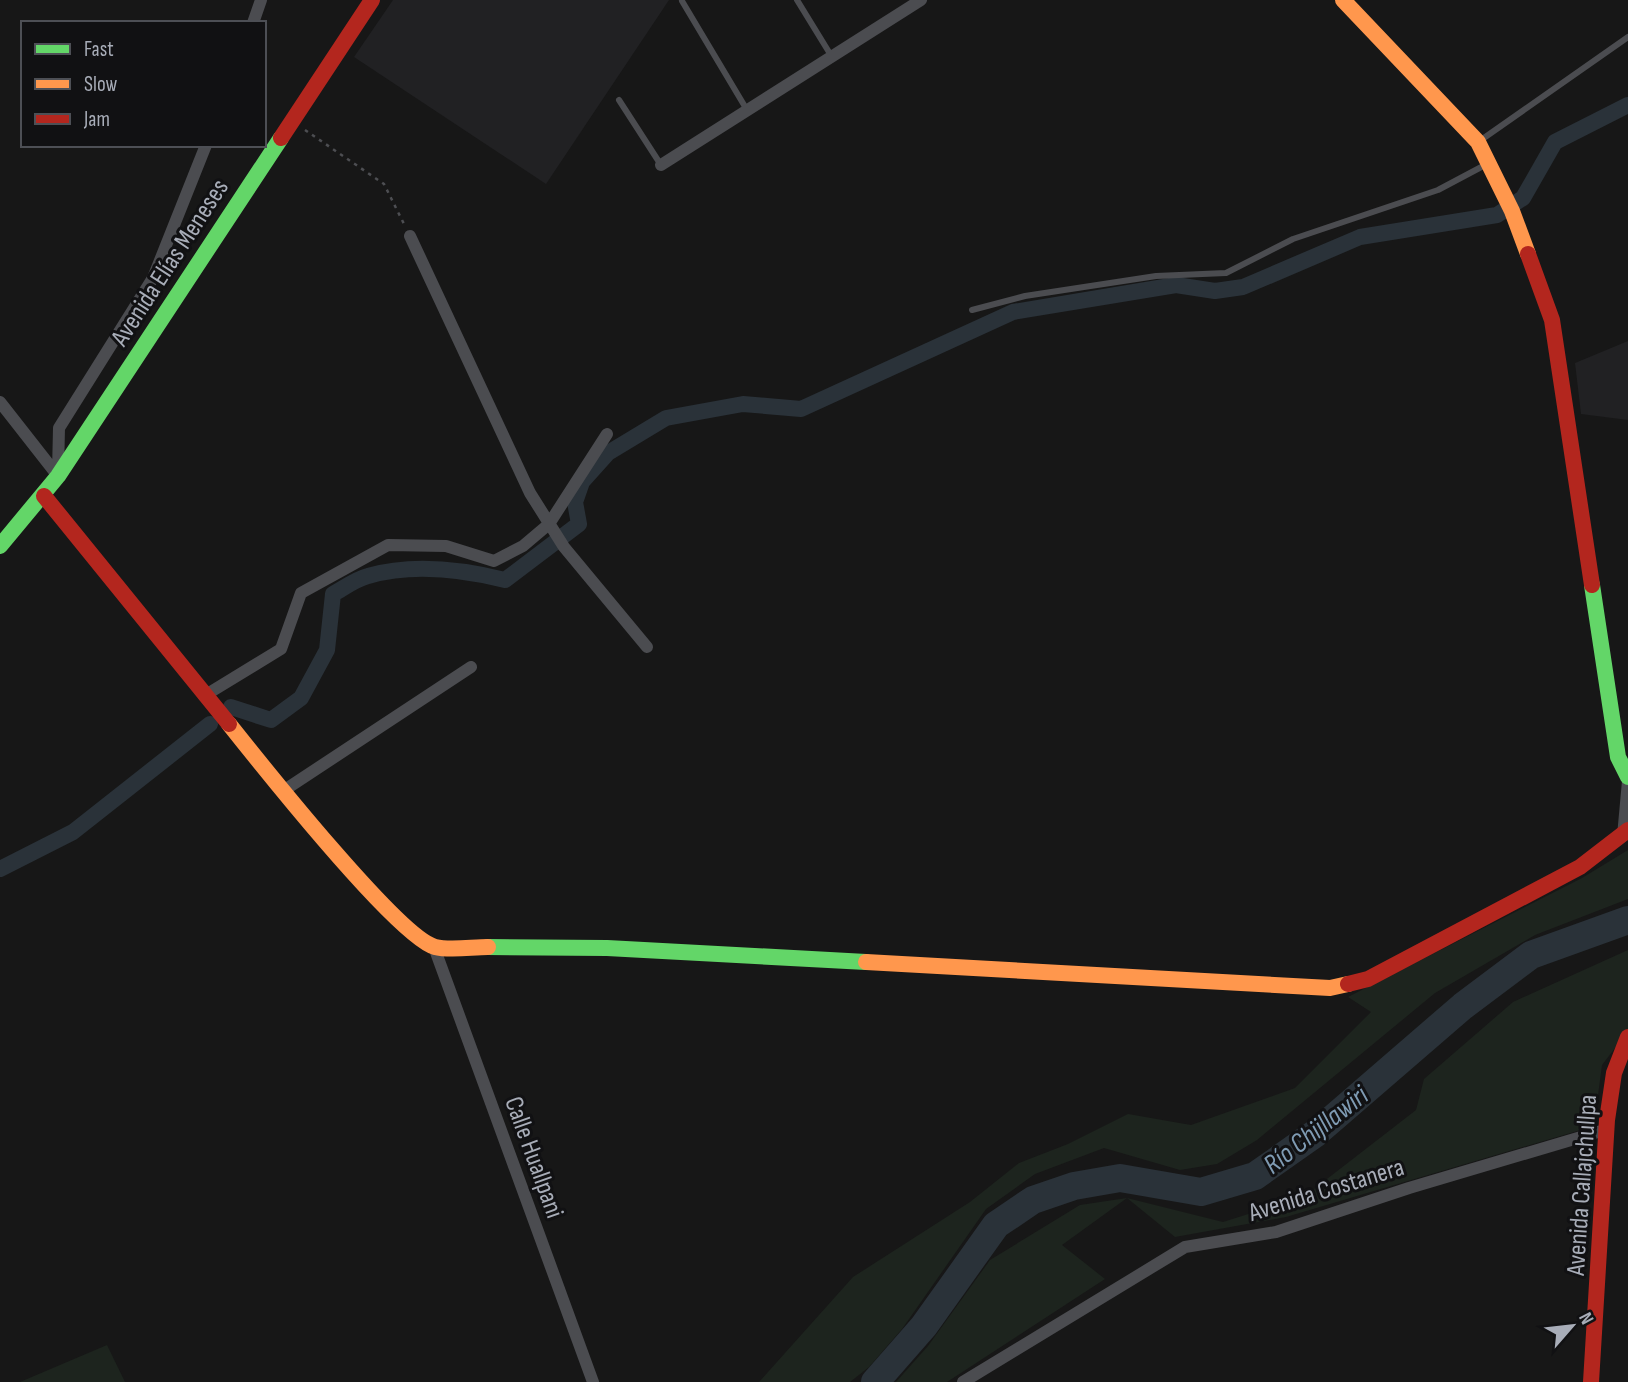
<svg xmlns="http://www.w3.org/2000/svg" width="1628" height="1382" viewBox="0 0 1628 1382" font-family="'Sofia Sans Condensed',sans-serif">
<style>
.built{fill:#212123}
.green{fill:#1d241e}
.lines{fill:none;stroke-linecap:round;stroke-linejoin:round}
.canal{stroke:#2a3239;stroke-width:16}
.river{stroke:#2a3239;stroke-width:28}
.path{stroke:#4d4e52;stroke-width:2.5;stroke-dasharray:3.5 5;stroke-linecap:butt}
.lane{stroke:#4b4c50;stroke-width:6}
.street{stroke:#4b4c50;stroke-width:12}
.fast{stroke:#63d668;stroke-width:16}
.slow{stroke:#ff974d;stroke-width:16}
.jam{stroke:#b3261e;stroke-width:16}
.labels{text-anchor:middle;stroke-width:6;stroke-linejoin:round;paint-order:stroke}
.street-label{font-size:26px;fill:#a8adb8;stroke:#111113}
.water-label{font-size:28px;font-style:italic;fill:#7f9bb3;stroke:#111113}
</style>
<rect width="100%" height="100%" fill="#171717"/>
<path class="built" d="M 393,0 L 669,0 L 546,184 L 354,57 Z
M 1628,341 L 1628,420 L 1581,414 L 1575,363 Z"/>
<path class="green" d="M 1628,850 L 1628,899 L 1535,935 L 1435,993 L 1257,1140 L 1217,1164 L 1180,1170 L 1104,1148 L 1035,1174 L 986,1209 L 902,1329 L 869,1367 L 850,1382 L 759,1382 L 853,1277 L 970,1202 L 1019,1163 L 1068,1144 L 1128,1114 L 1191,1125 L 1295,1088 L 1371,1012 L 1348,997 L 1582,878 Z
M 1628,950 L 1628,1031 L 1602,1065 L 1594,1126 L 1286,1217 L 1175,1237 L 1127,1198 L 1062,1245 L 1105,1279 L 947,1382 L 896,1382 L 928,1346 L 990,1260 L 1080,1205 L 1127,1198 L 1223,1222 L 1305,1196 L 1416,1110 L 1424,1079 L 1513,1002 Z
M 107,1345 L 125,1382 L 20,1382 Z"/>
<g class="lines">
<path class="canal" d="M 231,707 L 271,720 L 301,698 L 327,650 L 333,594 C 344,588 356,579 368,576 C 413,563 461,569 505,580 L 579,524 L 575,502 L 582,482 L 608,453 L 666,418 L 743,404 L 801,409 L 1013,312 L 1176,285 L 1215,291 L 1243,287 L 1360,237 L 1497,215 L 1523,198 L 1555,142 L 1628,105
M 0,869 L 73,832 L 210,724"/>
<path class="river" d="M 875,1382 L 924,1326 L 996,1225 L 1033,1200 L 1074,1186 L 1120,1178 L 1201,1192 L 1255,1176 L 1316,1133 L 1463,1006 L 1531,955 L 1628,920"/>
<path class="path" d="M 305,130 L 384,184 L 404,224"/>
<path class="lane" d="M 797,0 L 832,57
M 682,1 L 747,110
M 619,100 L 661,165
M 1481,140 L 1628,37
M 972,310 L 1025,296 L 1156,276 L 1226,273 L 1293,239 L 1438,190 L 1487,164"/>
<path class="street" d="M 253,23 L 261,0
M 661,165 L 921,0
M 410,236 L 530,493 L 564,547 L 647,647
M 0,402 L 58,476
M 58,472 L 59,428 L 153,278 L 206,145
M 204,696 L 281,649 L 301,593 L 388,545 L 446,546 L 494,561 L 523,546 L 549,524 L 607,434
M 283,791 L 471,667
M 1623,836 L 1628,781
M 434,947 L 593,1382
M 963,1382 L 1185,1247 L 1276,1232 L 1409,1188 L 1608,1129"/>
<path class="fast" d="M 0,546 L 58,476 L 281,138
M 1592,585 L 1618,757 L 1628,777
M 488,947 L 607,948 L 866,962"/>
<path class="slow" d="M 1343,0 L 1478,142 L 1512,211 L 1528,254
M 229,724 C 260,763 398,937 435,947 C 450,951 472,947 488,947
M 866,962 L 1330,988 L 1348,984"/>
<path class="jam" d="M 281,138 L 372,0
M 1528,254 L 1552,320 L 1592,585
M 44,496 L 229,724
M 1348,984 L 1368,979 L 1580,867 L 1628,830
M 1591,1382 L 1607,1120 L 1614,1073 L 1628,1037"/>
</g>
<g class="labels">
<g class="street-label">
<text transform="translate(169 262) rotate(-57)" y="9">Avenida Elías Meneses</text>
<text transform="translate(535 1157) rotate(70)" y="9">Calle Huallpani</text>
<text transform="translate(1581 1185) rotate(-86)" y="9">Avenida Callajchullpa</text>
<text transform="translate(1326 1189) rotate(-17)" y="9">Avenida Costanera</text>
</g>
<g class="water-label">
<text transform="translate(1315 1129) rotate(-38)" y="10">Río Chijllawiri</text>
</g>
</g>
<rect x="21" y="21" width="245" height="126" fill="#111113" stroke="#4d4f55" stroke-width="2"/>
<rect x="35" y="44" width="35" height="10" fill="#63d668" stroke="#4d4f55" stroke-width="2"/>
<text x="84" y="56" font-size="21" fill="#a8adb8">Fast</text>
<rect x="35" y="79" width="35" height="10" fill="#ff974d" stroke="#4d4f55" stroke-width="2"/>
<text x="84" y="91" font-size="21" fill="#a8adb8">Slow</text>
<rect x="35" y="114" width="35" height="10" fill="#b3261e" stroke="#4d4f55" stroke-width="2"/>
<text x="84" y="126" font-size="21" fill="#a8adb8">Jam</text>
<g transform="translate(1572 1326) rotate(62)" stroke="#111113" stroke-width="5" paint-order="stroke">
<path d="M0-5L12 26L0 18L-12 26Z" fill="#a8adb8"/>
<text y="-10" font-size="19" font-weight="bold" text-anchor="middle" fill="#a8adb8">N</text>
</g>
</svg>
